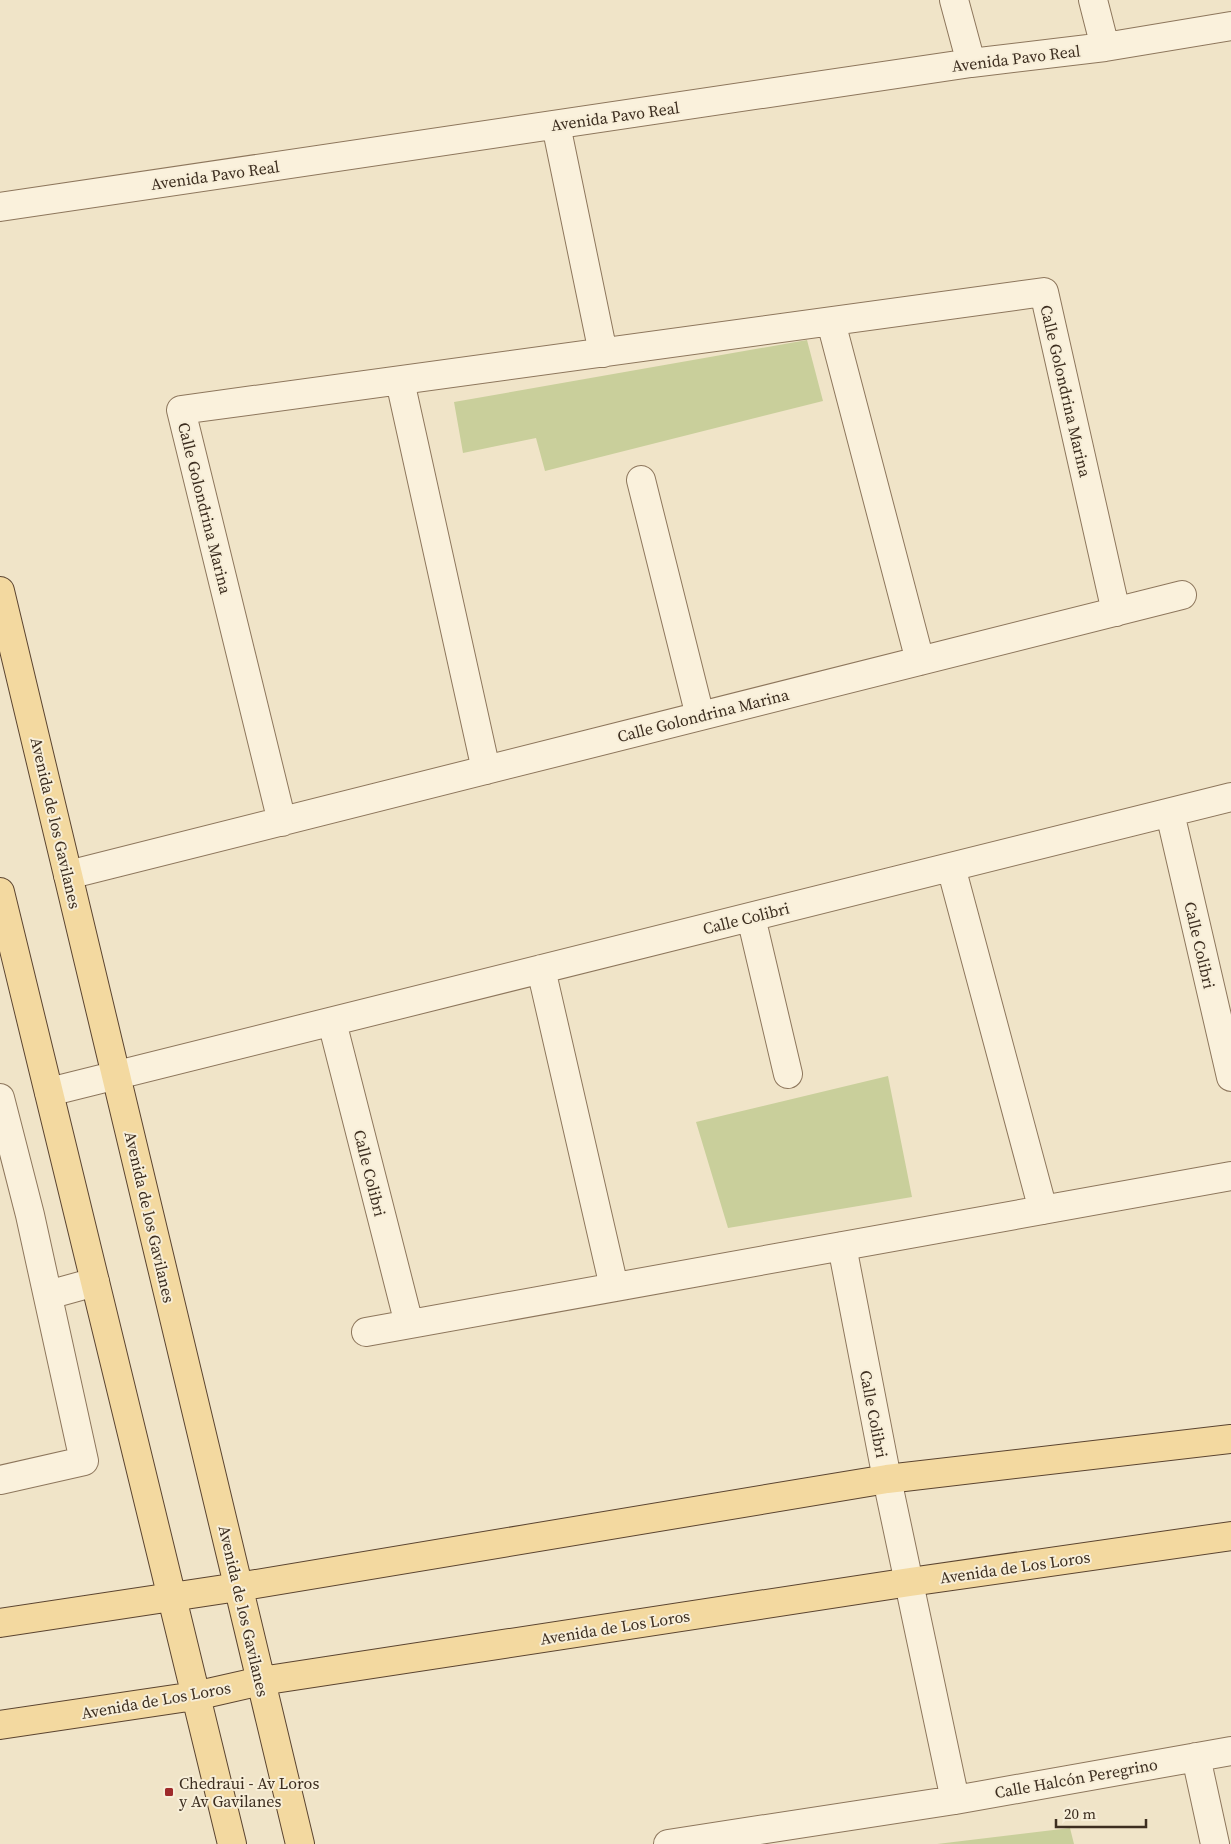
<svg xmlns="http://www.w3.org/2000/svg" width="1231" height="1844" viewBox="0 0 1231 1844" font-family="'Source Serif 4',serif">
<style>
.green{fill:#c9cf9b}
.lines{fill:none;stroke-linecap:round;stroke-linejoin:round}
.minor-casing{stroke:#8d765c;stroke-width:30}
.major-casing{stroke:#5b4430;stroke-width:30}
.minor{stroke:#faf1dc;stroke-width:28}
.major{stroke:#f3d9a0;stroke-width:28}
.poi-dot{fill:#9e2a2b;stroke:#f7eed8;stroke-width:2}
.labels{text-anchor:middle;stroke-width:4;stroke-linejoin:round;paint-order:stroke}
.street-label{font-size:16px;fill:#3d2e20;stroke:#f7eed8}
.poi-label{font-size:16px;fill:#3d2e20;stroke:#f7eed8;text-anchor:start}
</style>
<rect width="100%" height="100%" fill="#f0e4c8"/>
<path class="green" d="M 807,340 L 823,401 L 545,471 L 536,438 L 463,453 L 454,402 Z
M 888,1076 L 912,1197 L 728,1228 L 696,1122 Z
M 1070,1828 L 1074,1844 L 937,1844 Z"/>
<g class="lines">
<defs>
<path id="minor" d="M 954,0 L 971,63
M 1093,0 L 1105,47
M 556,125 L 603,353
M 0,207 L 971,63 L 1105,47 L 1231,26
M 831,322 L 920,661
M 400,381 L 486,770
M 641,480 L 700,716
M 1170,813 L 1231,1077
M 282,822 L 181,410 L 1044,292 L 1116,612
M 951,867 L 1043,1210
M 68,875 L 1182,595
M 751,917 L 788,1074
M 541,969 L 614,1287
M 332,1022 L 409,1324
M 49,1092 L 1231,797
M 0,1098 L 30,1215 L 84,1461 L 0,1480
M 842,1246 L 887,1479 L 955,1800
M 48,1295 L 95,1282
M 366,1332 L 1231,1176
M 1196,1757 L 1215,1844
M 668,1844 L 955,1800 L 1231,1751"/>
<path id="major" d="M 0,591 L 300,1844
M 0,892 L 232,1844
M 0,1623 L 238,1587 L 887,1479 L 1231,1439
M 0,1725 L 195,1696 L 261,1681 L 910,1582 L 1231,1536"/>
</defs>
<use href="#minor" class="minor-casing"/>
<use href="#major" class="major-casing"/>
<use href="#minor" class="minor"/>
<use href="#major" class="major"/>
</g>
<rect class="poi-dot" x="164" y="1787" width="10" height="10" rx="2.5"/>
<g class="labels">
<g class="street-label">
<text transform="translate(1016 58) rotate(-7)" y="6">Avenida Pavo Real</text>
<text transform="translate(615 116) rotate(-8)" y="6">Avenida Pavo Real</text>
<text transform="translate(215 175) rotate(-8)" y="6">Avenida Pavo Real</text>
<text transform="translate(1066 391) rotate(77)" y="6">Calle Golondrina Marina</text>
<text transform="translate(205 508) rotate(76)" y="6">Calle Golondrina Marina</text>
<text transform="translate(703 715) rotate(-14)" y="6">Calle Golondrina Marina</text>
<text transform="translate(56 823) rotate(77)" y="6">Avenida de los Gavilanes</text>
<text transform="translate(746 918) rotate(-14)" y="6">Calle Colibri</text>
<text transform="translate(1200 945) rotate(77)" y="6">Calle Colibri</text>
<text transform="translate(370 1173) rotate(76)" y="6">Calle Colibri</text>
<text transform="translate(150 1217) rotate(77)" y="6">Avenida de los Gavilanes</text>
<text transform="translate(874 1414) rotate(79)" y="6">Calle Colibri</text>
<text transform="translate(1015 1567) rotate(-8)" y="6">Avenida de Los Loros</text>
<text transform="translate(244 1611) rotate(77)" y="6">Avenida de los Gavilanes</text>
<text transform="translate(615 1627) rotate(-9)" y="6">Avenida de Los Loros</text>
<text transform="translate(156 1700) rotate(-10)" y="6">Avenida de Los Loros</text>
<text transform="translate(1076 1778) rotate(-10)" y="6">Calle Halcón Peregrino</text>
</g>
<g class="poi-label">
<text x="179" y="1789">Chedraui - Av Loros<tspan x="179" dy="18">y Av Gavilanes</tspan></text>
</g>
</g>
<path d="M1056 1819v8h90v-8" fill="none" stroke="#3d2e20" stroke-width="2.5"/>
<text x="1064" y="1819" font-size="15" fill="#3d2e20" stroke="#f7eed8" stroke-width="4" paint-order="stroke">20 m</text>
</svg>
